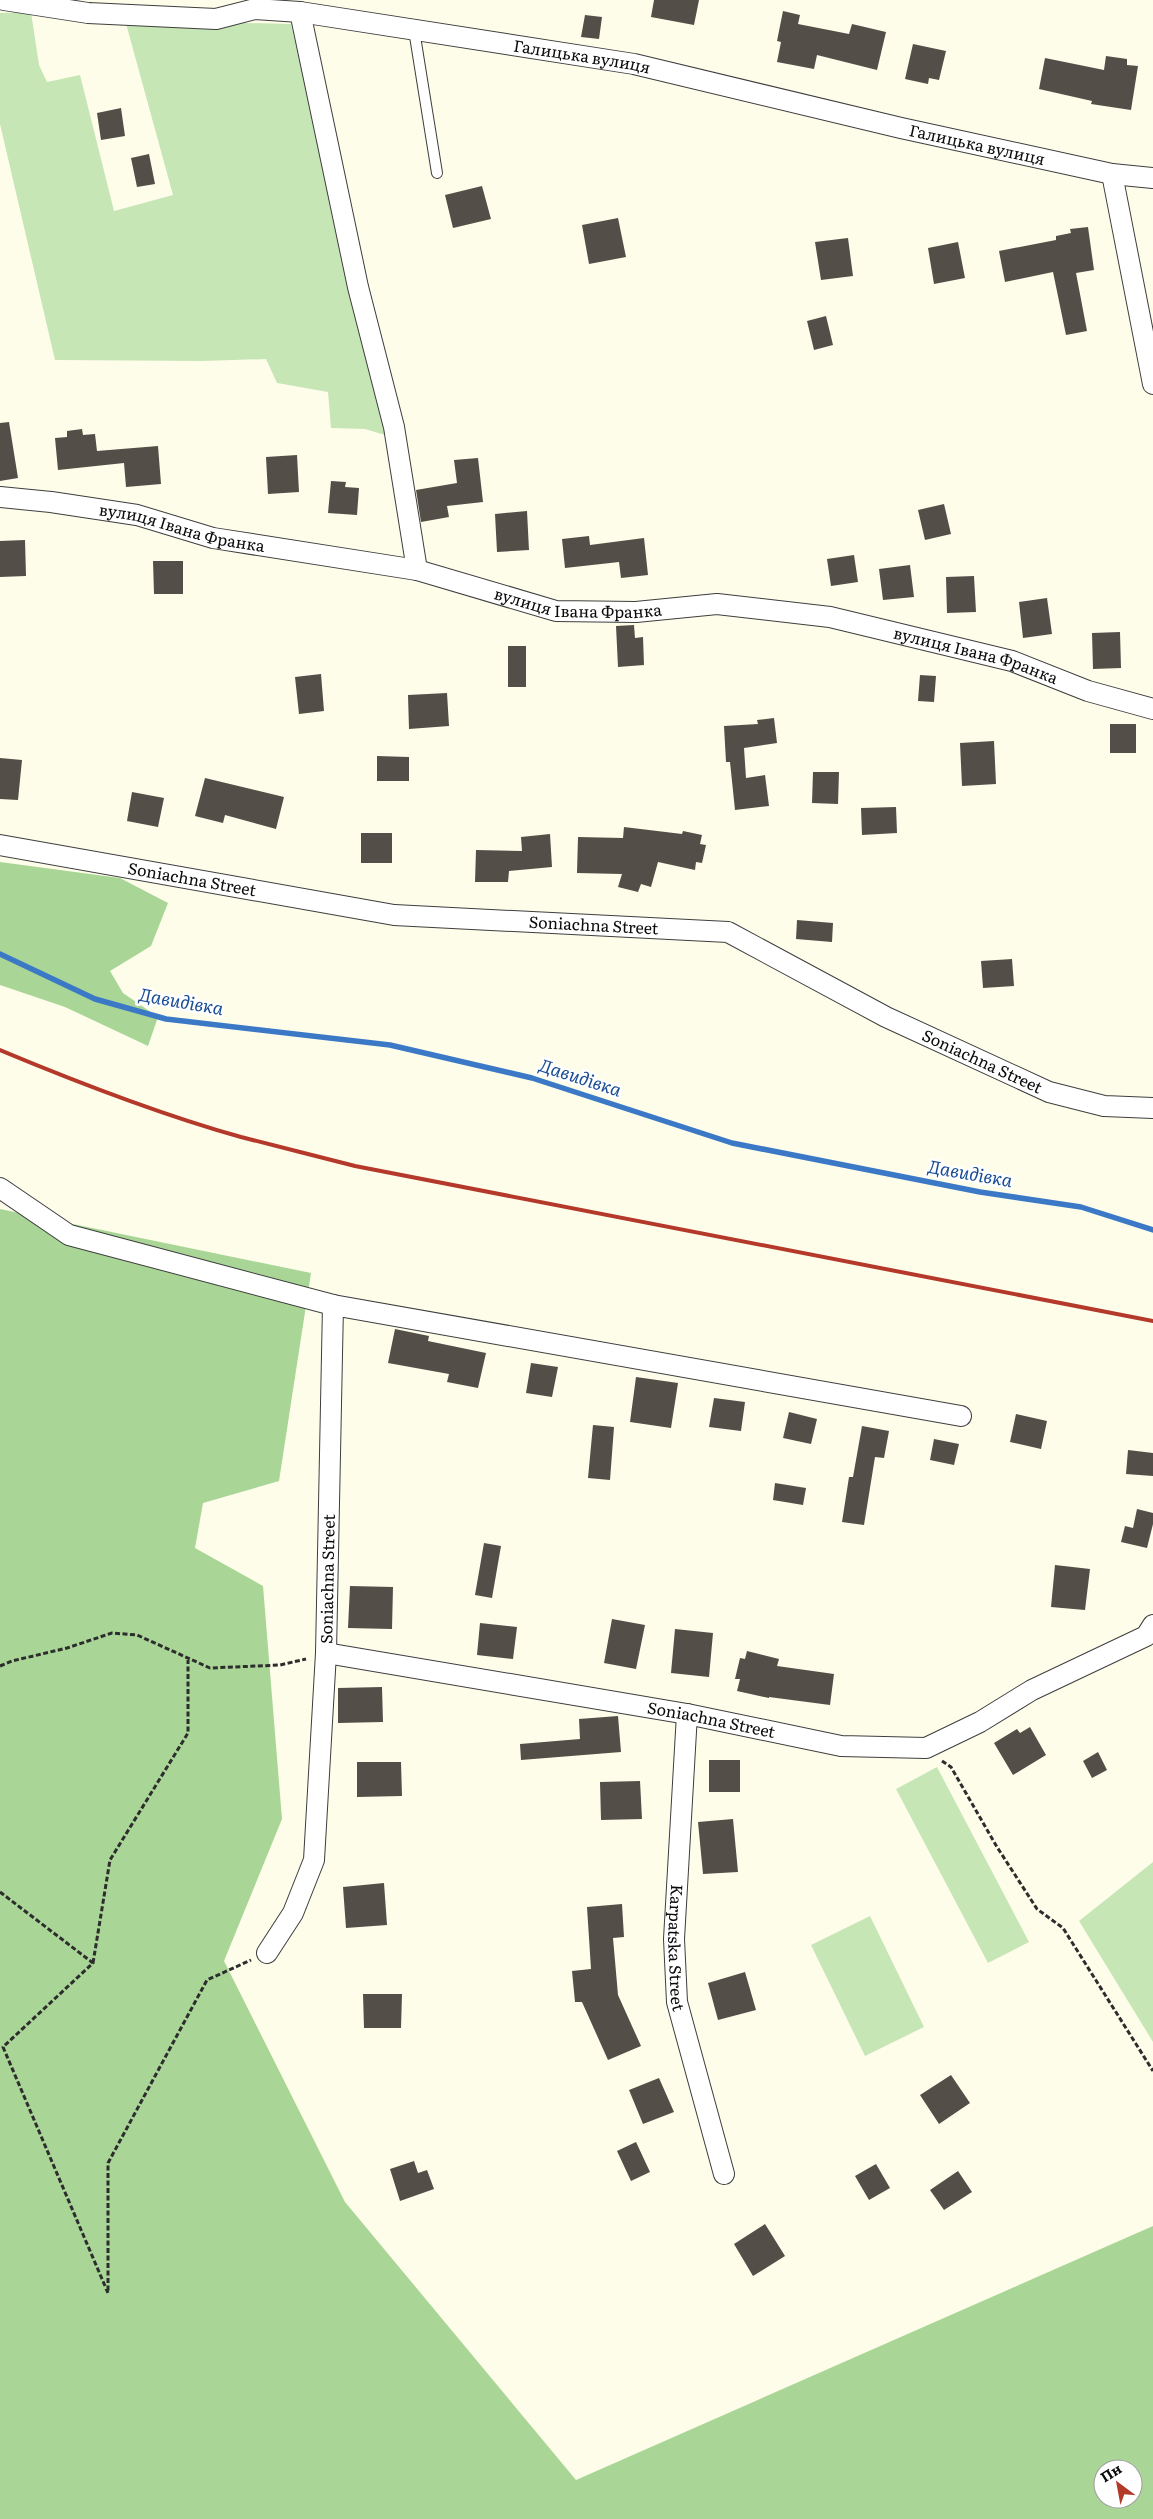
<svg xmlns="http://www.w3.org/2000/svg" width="1153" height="2519" viewBox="0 0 1153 2519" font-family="Literata,serif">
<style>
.green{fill:#c7e6b6}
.forest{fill:#a9d696;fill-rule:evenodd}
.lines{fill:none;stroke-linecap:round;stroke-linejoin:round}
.stream{stroke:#3b79c7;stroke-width:5.5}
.building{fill:#534e48}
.service-casing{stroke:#3e3e3e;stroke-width:12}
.minor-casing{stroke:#3e3e3e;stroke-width:22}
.path{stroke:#2d2d2d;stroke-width:3;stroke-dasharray:5 2.5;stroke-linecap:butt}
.service{stroke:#fff;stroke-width:10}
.minor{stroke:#fff;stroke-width:20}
.rail{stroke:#b4392a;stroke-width:4}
.labels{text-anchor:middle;stroke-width:5;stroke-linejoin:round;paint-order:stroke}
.street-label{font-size:16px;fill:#0b0b0b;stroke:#fff}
.water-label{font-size:18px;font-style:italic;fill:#1b4d96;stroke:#fff}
</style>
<rect width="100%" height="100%" fill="#fefdea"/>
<path class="green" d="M 31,12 L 39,65 L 47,82 L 80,75 L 114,211 L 173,195 L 125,20 L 291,24 L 385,435 L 365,429 L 331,428 L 328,392 L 277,383 L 266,359 L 202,361 L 55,360 L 0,124 L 0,13 Z
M 937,1767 L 1029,1942 L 988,1963 L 896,1789 Z
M 1153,1862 L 1153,2042 L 1079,1921 Z
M 870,1916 L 924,2027 L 865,2056 L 811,1945 Z"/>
<path class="forest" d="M 0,862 L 120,878 L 168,903 L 151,946 L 110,971 L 123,993 L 158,1017 L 148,1046 L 65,1007 L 0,985 Z
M 0,1209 L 311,1273 L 279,1481 L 203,1503 L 195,1548 L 263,1586 L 282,1819 L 224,1961 L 345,2202 L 576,2480 L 1153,2226 L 1153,2519 L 0,2519 ZM 1103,2469 L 1133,2469 L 1133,2499 L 1103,2499 Z"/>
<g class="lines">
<path class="stream" d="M 0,954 L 95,999 L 166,1019 L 390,1045 L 532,1078 L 732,1143 L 980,1192 L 1081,1207 L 1153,1230"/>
</g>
<path class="building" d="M 654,0 L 699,0 L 694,25 L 651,17 Z
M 783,11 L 800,15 L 798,24 L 849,34 L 852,24 L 886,32 L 877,70 L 817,55 L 814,69 L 777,62 L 781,42 L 777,41 Z
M 585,15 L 602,17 L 599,39 L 581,37 Z
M 913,44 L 946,51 L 939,80 L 929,78 L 928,84 L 905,79 Z
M 1106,56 L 1127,59 L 1127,65 L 1138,66 L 1131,110 L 1091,104 L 1092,101 L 1039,89 L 1045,58 L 1104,70 Z
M 121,108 L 125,136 L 101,140 L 97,113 Z
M 149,154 L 155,184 L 137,187 L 131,158 Z
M 482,186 L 491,219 L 453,228 L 445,195 Z
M 618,218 L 626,257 L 589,264 L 582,225 Z
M 1088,227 L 1094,270 L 1076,273 L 1087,331 L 1066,335 L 1053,272 L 1005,282 L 999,251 L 1056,240 L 1056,236 L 1071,233 L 1070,229 Z
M 848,238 L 853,276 L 821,280 L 815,242 Z
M 958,242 L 965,278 L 934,284 L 928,248 Z
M 826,316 L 833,345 L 814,350 L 807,321 Z
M 9,422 L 18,478 L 0,481 L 0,423 Z
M 82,429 L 83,435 L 95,434 L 97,451 L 158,446 L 161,484 L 126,487 L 124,463 L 58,470 L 55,438 L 67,437 L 67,431 Z
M 297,455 L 299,492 L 268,494 L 266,457 Z
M 478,458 L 483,502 L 447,506 L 449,517 L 421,522 L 416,490 L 457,483 L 454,460 Z
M 331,481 L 346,482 L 345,487 L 359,488 L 357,515 L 328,513 Z
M 944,504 L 951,534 L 925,540 L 918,510 Z
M 527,511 L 529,550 L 497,552 L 495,514 Z
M 589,536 L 590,545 L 644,538 L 648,575 L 621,578 L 619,562 L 565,568 L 562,539 Z
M 25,540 L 26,576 L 0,577 L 0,541 Z
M 854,555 L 858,582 L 831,586 L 827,559 Z
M 153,561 L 183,561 L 183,594 L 154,594 Z
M 910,565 L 914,597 L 883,600 L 879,569 Z
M 974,576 L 976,612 L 947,613 L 946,577 Z
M 1047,598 L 1052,634 L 1023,638 L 1019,602 Z
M 634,625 L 635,638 L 643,637 L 644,665 L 618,667 L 616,626 Z
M 1120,632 L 1121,668 L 1093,669 L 1092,633 Z
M 508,646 L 526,646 L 526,687 L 508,687 Z
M 321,674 L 324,711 L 299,714 L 295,677 Z
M 920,675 L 936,676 L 934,702 L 918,701 Z
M 447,693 L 449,726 L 409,729 L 408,695 Z
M 774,718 L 777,743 L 744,748 L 746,778 L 765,775 L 769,806 L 735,810 L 730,762 L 726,762 L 724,726 L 758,724 L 757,720 Z
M 1110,724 L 1136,724 L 1136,753 L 1110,753 Z
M 994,741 L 996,784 L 962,786 L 960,743 Z
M 377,756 L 409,757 L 409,781 L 377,781 Z
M 0,758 L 22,760 L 18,800 L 0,799 Z
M 813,772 L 839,772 L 838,804 L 812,803 Z
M 205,778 L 284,797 L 276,829 L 225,815 L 223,823 L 195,816 Z
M 132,792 L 164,798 L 158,827 L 127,821 Z
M 896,807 L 897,833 L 862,835 L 861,808 Z
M 624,827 L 682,834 L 683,831 L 702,835 L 700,844 L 706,845 L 702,863 L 696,862 L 695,870 L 658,862 L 651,887 L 641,884 L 638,892 L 618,887 L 622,874 L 577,873 L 578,837 L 623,838 Z
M 361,833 L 392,833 L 392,863 L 361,863 Z
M 550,834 L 552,867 L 509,871 L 508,882 L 475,882 L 476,850 L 522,851 L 521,837 Z
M 797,920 L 833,923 L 832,942 L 796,939 Z
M 1012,959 L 1014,986 L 983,988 L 981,961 Z
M 395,1329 L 429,1336 L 428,1341 L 486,1353 L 478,1388 L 447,1382 L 449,1374 L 388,1363 Z
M 531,1363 L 558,1367 L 552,1397 L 526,1393 Z
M 636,1377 L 678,1383 L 671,1428 L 630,1422 Z
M 714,1398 L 745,1402 L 741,1431 L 709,1427 Z
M 789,1412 L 817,1419 L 811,1444 L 783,1438 Z
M 1016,1414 L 1047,1421 L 1041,1449 L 1010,1442 Z
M 593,1425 L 614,1427 L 610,1480 L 588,1478 Z
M 862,1426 L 889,1431 L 884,1458 L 875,1457 L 864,1525 L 842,1522 L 849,1477 L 853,1477 Z
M 934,1439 L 959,1444 L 954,1465 L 930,1460 Z
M 1128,1450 L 1153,1453 L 1153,1476 L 1126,1474 Z
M 775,1483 L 806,1488 L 803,1505 L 773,1500 Z
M 1137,1509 L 1153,1513 L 1153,1524 L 1147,1548 L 1121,1542 L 1125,1526 L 1133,1528 Z
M 484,1543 L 501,1546 L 492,1598 L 475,1595 Z
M 1055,1565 L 1090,1569 L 1085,1610 L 1051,1607 Z
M 350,1586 L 393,1587 L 392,1629 L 348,1628 Z
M 612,1619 L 645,1625 L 636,1669 L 604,1663 Z
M 480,1623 L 517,1627 L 513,1659 L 477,1655 Z
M 675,1629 L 713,1633 L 709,1677 L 671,1673 Z
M 747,1651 L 779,1659 L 777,1666 L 834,1674 L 830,1705 L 769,1697 L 769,1698 L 737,1691 L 740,1679 L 735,1679 L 740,1658 L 745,1659 Z
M 382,1687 L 383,1722 L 338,1723 L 338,1688 Z
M 618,1716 L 621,1752 L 521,1760 L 520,1744 L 580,1739 L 579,1719 Z
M 1030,1727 L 1046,1755 L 1013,1775 L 994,1743 L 1017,1729 L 1020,1733 Z
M 1098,1752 L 1107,1770 L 1092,1778 L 1083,1761 Z
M 709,1760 L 740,1760 L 740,1792 L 709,1792 Z
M 357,1762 L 401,1762 L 402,1796 L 357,1797 Z
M 640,1781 L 642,1819 L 601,1820 L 600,1782 Z
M 733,1819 L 738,1872 L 703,1874 L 698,1822 Z
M 384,1883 L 387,1925 L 346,1928 L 343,1887 Z
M 622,1904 L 624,1937 L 613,1938 L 618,1995 L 641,2046 L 608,2060 L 582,2002 L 575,2002 L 572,1971 L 591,1969 L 587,1907 Z
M 745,1972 L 756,2010 L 718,2020 L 708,1983 Z
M 363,1994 L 402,1994 L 401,2028 L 364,2028 Z
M 951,2075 L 970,2103 L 939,2124 L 920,2095 Z
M 659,2078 L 674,2112 L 643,2124 L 629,2090 Z
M 636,2142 L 650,2172 L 631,2181 L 617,2151 Z
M 414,2161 L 418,2173 L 427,2170 L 434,2189 L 400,2201 L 390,2169 Z
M 876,2164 L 890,2188 L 869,2200 L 855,2176 Z
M 958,2171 L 972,2192 L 944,2210 L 930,2190 Z
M 765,2224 L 785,2256 L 753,2276 L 734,2244 Z"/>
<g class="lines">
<defs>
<path id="service" d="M 414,30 L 437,173"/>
<g id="minor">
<path id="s1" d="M 4,0 L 88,13 L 216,19 L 255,9 L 300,12 L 634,64 L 901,128 L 1112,174 L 1153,178"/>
<path d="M 300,12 L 358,287 L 394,427 L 417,570"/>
<path d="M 1112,174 L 1153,384"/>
<path id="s2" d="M 0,497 L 51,502 L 137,515 L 213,538 L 417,570 L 556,611 L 636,612 L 717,604 L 830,617 L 1012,661 L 1088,691 L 1153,709"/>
<path id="s3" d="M 0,845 L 394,915 L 728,932 L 886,1017 L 1049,1092 L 1104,1106 L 1153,1108"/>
<path d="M 0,1188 L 69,1235 L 333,1305"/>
<path id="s4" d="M 326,1653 L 687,1714 L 841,1746 L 926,1748 L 980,1722 L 1032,1690 L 1146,1636 L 1153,1625"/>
<path id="s5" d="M 687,1714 L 674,1939 L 677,2002 L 724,2174"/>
<path id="s6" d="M 267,1953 L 293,1913 L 314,1860 L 326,1653 L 333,1305 L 961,1416"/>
</g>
</defs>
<use href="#service" class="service-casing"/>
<use href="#minor" class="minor-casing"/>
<path class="path" d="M 0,1666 L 12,1661 L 67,1648 L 112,1633 L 137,1635 L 210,1668 L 280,1665 L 306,1659
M 942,1761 L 951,1767 L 997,1847 L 1037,1909 L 1063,1928 L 1153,2071
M 0,1892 L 93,1963 L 3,2047 L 108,2293 L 108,2163 L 207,1980 L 251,1960
M 93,1963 L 110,1860 L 188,1733 L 188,1660"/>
<use href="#service" class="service"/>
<use href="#minor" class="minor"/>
<path class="rail" d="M 0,1050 C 79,1083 159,1114 241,1137 C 279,1147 317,1156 355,1166 L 1153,1321"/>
</g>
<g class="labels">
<g class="street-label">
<text dy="6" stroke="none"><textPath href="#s1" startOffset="584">Галицька вулиця</textPath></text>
<text dy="6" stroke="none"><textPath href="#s1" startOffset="989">Галицька вулиця</textPath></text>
<text dy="6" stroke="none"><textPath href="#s2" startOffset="185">вулиця Івана Франка</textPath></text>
<text dy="6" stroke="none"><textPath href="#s2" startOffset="590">вулиця Івана Франка</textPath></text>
<text dy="6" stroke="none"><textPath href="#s2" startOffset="995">вулиця Івана Франка</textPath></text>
<text dy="6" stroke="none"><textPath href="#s3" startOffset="195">Soniachna Street</textPath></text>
<text dy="6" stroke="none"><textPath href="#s3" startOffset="600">Soniachna Street</textPath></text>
<text dy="6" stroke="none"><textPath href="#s3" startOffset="1020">Soniachna Street</textPath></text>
<text dy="6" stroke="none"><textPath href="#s6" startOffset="386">Soniachna Street</textPath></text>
<text dy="6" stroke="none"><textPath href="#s4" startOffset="391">Soniachna Street</textPath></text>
<text dy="6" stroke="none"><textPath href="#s5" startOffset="234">Karpatska Street</textPath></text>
</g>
<g class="water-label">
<text transform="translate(181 1002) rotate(10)" y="6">Давидівка</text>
<text transform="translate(580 1078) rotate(18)" y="6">Давидівка</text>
<text transform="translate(970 1174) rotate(10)" y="6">Давидівка</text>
</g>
</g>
<g transform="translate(1118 2484) rotate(328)"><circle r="24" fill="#ffffff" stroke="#9d9d9d"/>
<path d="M0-4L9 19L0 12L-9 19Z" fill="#b4392a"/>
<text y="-8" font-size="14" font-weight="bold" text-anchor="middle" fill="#0b0b0b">Пн</text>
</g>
</svg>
